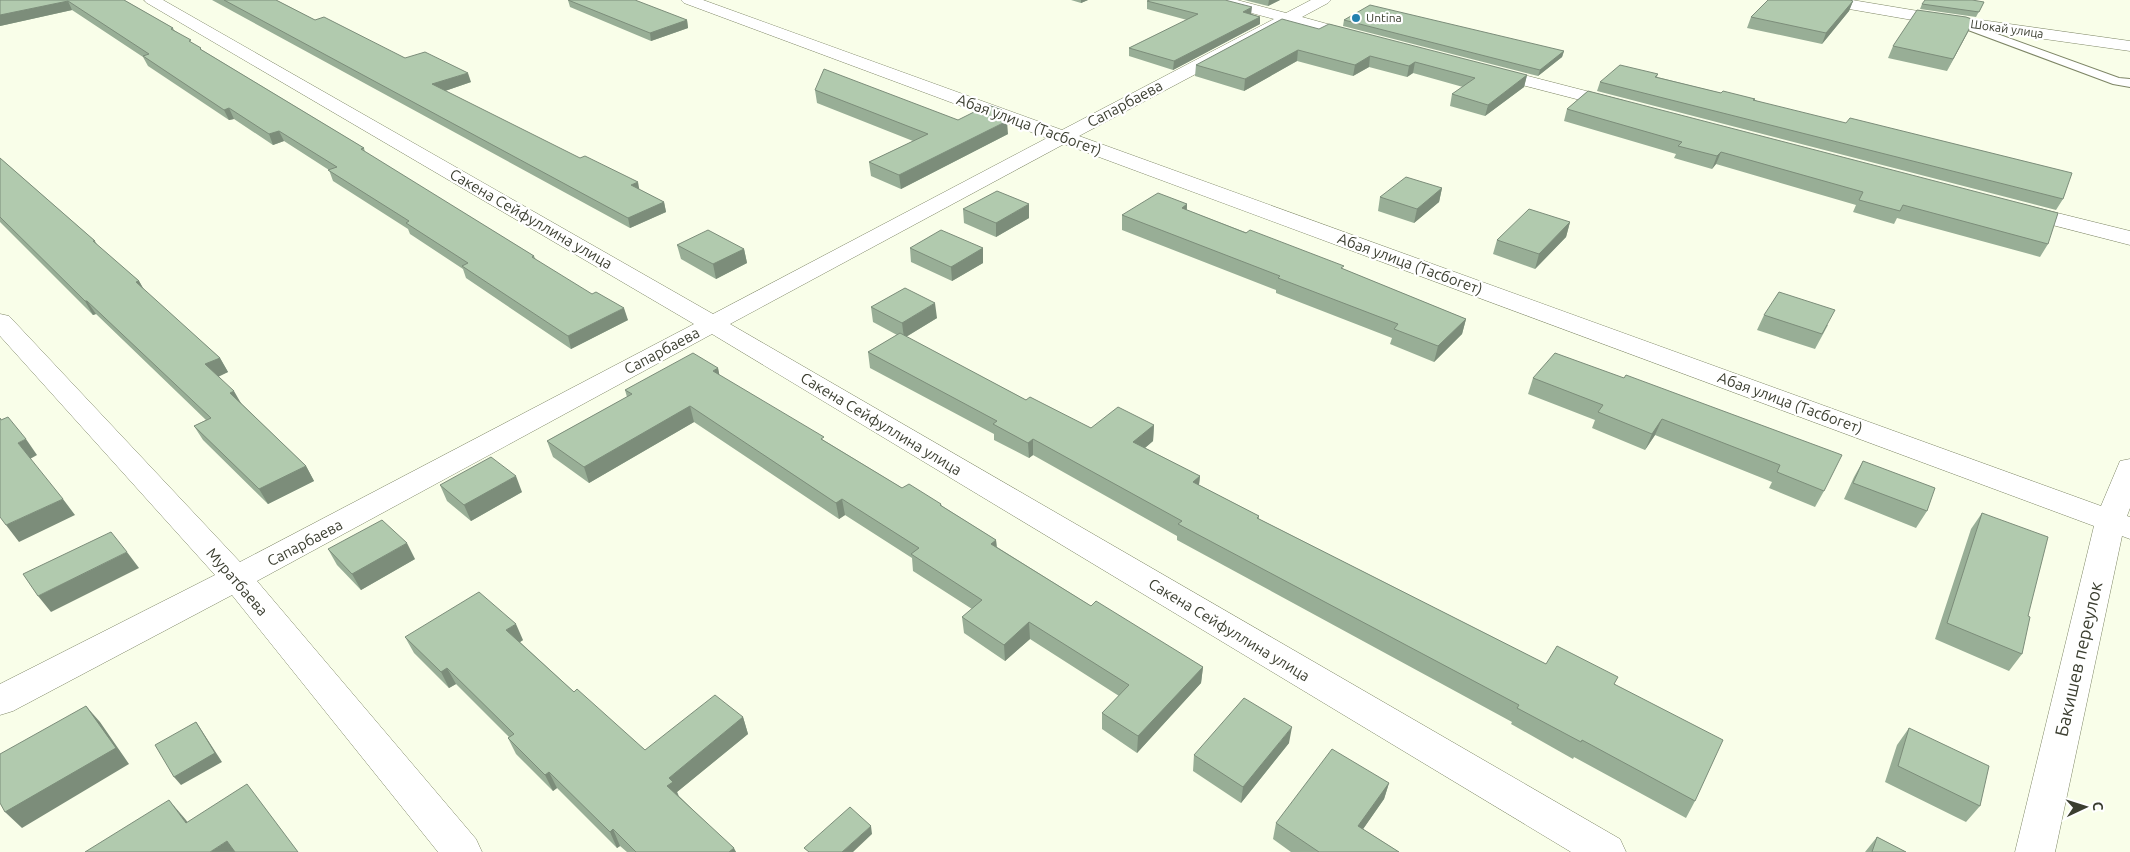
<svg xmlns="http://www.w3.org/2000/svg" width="2130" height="852" viewBox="0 0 2130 852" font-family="Ubuntu,sans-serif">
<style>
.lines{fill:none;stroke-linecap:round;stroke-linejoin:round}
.service-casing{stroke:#7e8666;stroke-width:2}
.minor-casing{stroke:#7e8666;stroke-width:1}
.service{fill:#fff;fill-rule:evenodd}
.minor{fill:#fff;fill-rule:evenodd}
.wall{fill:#98ae96}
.shaded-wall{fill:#7c8d7a}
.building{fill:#b1caae;stroke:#7c8d7a}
.poi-dot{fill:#2381ae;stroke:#fff;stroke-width:2}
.labels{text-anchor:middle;stroke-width:4.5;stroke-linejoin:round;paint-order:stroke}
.far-poi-label{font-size:12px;fill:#3b3e30;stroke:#fff;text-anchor:start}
.far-street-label{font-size:12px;fill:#3b3e30;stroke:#fff}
.street-label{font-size:15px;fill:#3b3e30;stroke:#fff}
.near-street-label{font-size:18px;fill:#3b3e30;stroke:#fff}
</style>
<rect width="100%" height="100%" fill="#f9fee9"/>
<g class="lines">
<defs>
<path id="service" d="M 1956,19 L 2119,78 L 2130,79 L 2130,87 L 2113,84 L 1952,24 L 1951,22 L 1952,20 Z"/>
<path id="minor" d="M 144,0 L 163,0 L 713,314 L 1047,138 L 684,3 L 681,0 L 703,0 L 1062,130 L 1274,19 L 1214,3 L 1211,0 L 1237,0 L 1286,13 L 1311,0 L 1331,0 L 1328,3 L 1302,17 L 1364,34 L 1366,37 L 1364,40 L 1358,42 L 1290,24 L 1079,136 L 2101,506 L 2120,461 L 2130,459 L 2130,508 L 2127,516 L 2130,517 L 2130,539 L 2122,536 L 2055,852 L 2015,852 L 2094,526 L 1064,144 L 730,324 L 1620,839 L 1626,852 L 1571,852 L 712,334 L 257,581 L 476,839 L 482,852 L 438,852 L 232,595 L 13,711 L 0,715 L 0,684 L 215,575 L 0,336 L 0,314 L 9,316 L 240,562 L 694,324 L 147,3 Z
M 1818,0 L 1852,0 L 1924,12 L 2130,41 L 2130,51 L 1924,22 L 1826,5 L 1821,3 Z
M 1489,66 L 1625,101 L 1628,105 L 1625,109 L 1619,110 L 1483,75 L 1480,71 L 1483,67 Z
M 2021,204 L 2130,231 L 2130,245 L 2013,215 L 2010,210 L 2013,205 Z"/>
</defs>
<use href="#service" class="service-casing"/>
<use href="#minor" class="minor-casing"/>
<use href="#service" class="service"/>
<use href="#minor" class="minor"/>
</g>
<path class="wall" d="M 0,0 L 124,0 L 173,28 L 174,30 L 202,50 L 364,148 L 365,152 L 534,256 L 536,260 L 628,320 L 571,349 L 466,278 L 463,269 L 410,234 L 408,229 L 333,181 L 329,170 L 284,141 L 273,145 L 234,119 L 229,120 L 148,66 L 143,57 L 72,10 L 0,26 Z
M 212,0 L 276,0 L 315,20 L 405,58 L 471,82 L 445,91 L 664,202 L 666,212 L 630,228 Z
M 568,0 L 687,20 L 688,28 L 651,41 L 570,7 Z
M 1071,0 L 1088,0 L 1081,3 Z
M 1244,0 L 1280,0 L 1268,6 Z
M 1147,1 L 1252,14 L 1260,17 L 1260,24 L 1173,70 L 1129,56 L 1129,48 L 1187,20 L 1147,9 Z
M 1853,1 L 1849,11 L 1822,44 L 1747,28 L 1751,17 Z
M 1984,2 L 1976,17 L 1920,9 L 1922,4 Z
M 1344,20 L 1564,51 L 1562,57 L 1538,76 L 1343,26 Z
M 1974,20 L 1947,71 L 1888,58 L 1893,46 Z
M 1319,29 L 1527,75 L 1524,87 L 1485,116 L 1450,106 L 1452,94 L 1463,87 L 1413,73 L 1407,77 L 1369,67 L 1353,76 L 1297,61 L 1244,91 L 1195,76 L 1196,65 Z
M 1658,74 L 1657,77 L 1721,93 L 1755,99 L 1754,100 L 2063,199 L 2056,210 L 1597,91 L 1600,82 Z
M 815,90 L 958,120 L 1008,134 L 901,189 L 871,176 L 869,162 L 913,141 L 817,103 Z
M 1588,91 L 2048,244 L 2040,257 L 1897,218 L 1894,224 L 1853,212 L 1856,205 L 1716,164 L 1712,169 L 1674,158 L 1676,154 L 1564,121 L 1567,109 Z
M 0,158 L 95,241 L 98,246 L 139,281 L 144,290 L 220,358 L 228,372 L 218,376 L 242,404 L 306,466 L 314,481 L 268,504 L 203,440 L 194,426 L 206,420 L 96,314 L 93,315 L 0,222 Z
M 1442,188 L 1439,202 L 1414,223 L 1378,211 L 1380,197 Z
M 1187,204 L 1187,210 L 1343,269 L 1466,319 L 1462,334 L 1434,362 L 1390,344 L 1392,338 L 1276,293 L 1276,290 L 1122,230 L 1122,215 Z
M 963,209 L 1029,218 L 996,237 L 964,223 Z
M 1570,222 L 1566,237 L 1535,269 L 1493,254 L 1497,240 Z
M 677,245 L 744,249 L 747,263 L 716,279 L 681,259 Z
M 910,248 L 983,248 L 983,263 L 952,281 L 911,262 Z
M 871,307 L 937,318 L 906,337 L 1026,400 L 1091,428 L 1154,425 L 1153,441 L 1145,448 L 1200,476 L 1199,485 L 1259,516 L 1259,519 L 1546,664 L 1615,684 L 1695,801 L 1686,818 L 1574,757 L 1573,759 L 1511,724 L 1512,722 L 1177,540 L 1177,536 L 1033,455 L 1029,458 L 994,440 L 994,434 L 870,368 L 868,352 L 897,335 L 873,322 Z
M 1764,315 L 1828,325 L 1815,349 L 1757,330 Z
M 718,368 L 719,375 L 825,441 L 902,488 L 941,504 L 942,506 L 996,540 L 997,547 L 1091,606 L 1203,667 L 1201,683 L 1137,753 L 1102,729 L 1102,713 L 1119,696 L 1030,639 L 1005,661 L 964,633 L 962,617 L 972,609 L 913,571 L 912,558 L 845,515 L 839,519 L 694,422 L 589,483 L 553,457 L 547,441 L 627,397 L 625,390 Z
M 1626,375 L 1824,491 L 1815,507 L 1769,488 L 1772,482 L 1655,435 L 1645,450 L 1592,428 L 1595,420 L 1528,394 L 1533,378 L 1624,378 Z
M 1863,461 L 1927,511 L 1916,528 L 1844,499 L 1854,477 Z
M 440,485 L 522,492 L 471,521 L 447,501 Z
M 1982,513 L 2022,654 L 2009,671 L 1935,639 L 1971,529 Z
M 328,549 L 415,559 L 361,590 L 337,565 Z
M 405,637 L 523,640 L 520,642 L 574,692 L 645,750 L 743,717 L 748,734 L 677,792 L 679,796 L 736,852 L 627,852 L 620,846 L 617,848 L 557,788 L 553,791 L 516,754 L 508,738 L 509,737 L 456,684 L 449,688 L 414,653 Z
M 1909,728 L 1980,806 L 1966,822 L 1885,782 L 1897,745 Z
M 1289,743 L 1241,803 L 1193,771 L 1194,755 Z
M 1389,783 L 1384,799 L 1363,829 L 1399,852 L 1291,852 L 1273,839 L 1276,823 Z
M 1877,837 L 1906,852 L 1865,852 Z"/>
<path class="shaded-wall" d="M 1081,0 L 1088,0 L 1081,3 Z
M 1269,0 L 1280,0 L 1268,6 Z
M 68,1 L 72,10 L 0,26 L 0,15 Z
M 1853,1 L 1849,11 L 1822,44 L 1826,33 Z
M 1252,7 L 1251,15 L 1243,12 Z
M 1260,17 L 1260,24 L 1173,70 L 1174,61 Z
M 687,20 L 688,28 L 651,41 L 650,33 Z
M 1974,20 L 1968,32 L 1947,71 L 1953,59 Z
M 1298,50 L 1297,61 L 1244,91 L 1245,79 Z
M 1564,51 L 1562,57 L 1538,76 L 1540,70 Z
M 1370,56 L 1369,67 L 1353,76 L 1355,65 Z
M 1415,62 L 1413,73 L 1407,77 L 1409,66 Z
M 468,73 L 471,82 L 436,94 L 432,84 Z
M 1527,75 L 1524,87 L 1485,116 L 1488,105 Z
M 229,108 L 234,119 L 229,120 L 224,110 Z
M 1007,121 L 1008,134 L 901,189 L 899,175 Z
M 279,131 L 284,141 L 273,145 L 269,134 Z
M 1721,152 L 1716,164 L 1712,169 L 1717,156 Z
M 638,182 L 640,193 L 631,185 Z
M 1442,188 L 1439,202 L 1414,223 L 1417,209 Z
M 664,202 L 666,212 L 630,228 L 628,218 Z
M 1029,204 L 1029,218 L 996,237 L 996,223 Z
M 1187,204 L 1186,219 L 1182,208 Z
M 1570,222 L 1566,237 L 1535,269 L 1539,254 Z
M 983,248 L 983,263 L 952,281 L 951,267 Z
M 744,249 L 747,263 L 716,279 L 713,264 Z
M 139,281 L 147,295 L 136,282 Z
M 85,301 L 87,301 L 96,314 L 93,315 Z
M 935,303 L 937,318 L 904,338 L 902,323 Z
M 624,308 L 628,320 L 571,349 L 568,336 Z
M 1466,319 L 1462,334 L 1434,362 L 1438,346 Z
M 220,358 L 228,372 L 214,379 L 205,364 Z
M 718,368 L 721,383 L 713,371 Z
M 234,391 L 242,405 L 230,393 Z
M 690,406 L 694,422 L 589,483 L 584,467 Z
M 1662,419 L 1655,435 L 1645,450 L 1652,434 Z
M 1154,425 L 1153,441 L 1133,458 L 1133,442 Z
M 26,439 L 37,455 L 30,459 L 18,443 Z
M 1033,439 L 1033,455 L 1029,458 L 1028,443 Z
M 306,466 L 314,481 L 268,504 L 259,489 Z
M 516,476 L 522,492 L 471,521 L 464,505 Z
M 1200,476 L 1198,492 L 1193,482 Z
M 63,499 L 75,515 L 19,542 L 6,525 Z
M 842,499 L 845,515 L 839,519 L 836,503 Z
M 996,540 L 997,556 L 991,544 Z
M 407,543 L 415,559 L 361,590 L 352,574 Z
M 127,552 L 139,568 L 51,612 L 38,596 Z
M 1029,622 L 1030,639 L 1005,661 L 1004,645 Z
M 516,624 L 523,640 L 514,646 L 506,630 Z
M 1203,667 L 1201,683 L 1137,753 L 1138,736 Z
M 447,668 L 456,684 L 449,688 L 441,672 Z
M 86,706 L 100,722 L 129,764 L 22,828 L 5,812 Z
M 743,717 L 748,734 L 677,792 L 679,798 L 667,786 L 669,778 Z
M 196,722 L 202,731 L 222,762 L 181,785 L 174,777 Z
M 1292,727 L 1289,743 L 1241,803 L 1243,787 Z
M 549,772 L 557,788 L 553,791 L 545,775 Z
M 1389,783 L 1384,799 L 1354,842 L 1358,826 Z
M 169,800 L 186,820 L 202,843 L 186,823 Z
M 871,826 L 872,834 L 853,852 L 842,852 Z
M 613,829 L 620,846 L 617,848 L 610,832 Z
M 227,841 L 236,852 L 210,852 Z
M 734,848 L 736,852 L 729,852 Z"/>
<path class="building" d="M 0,0 L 124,0 L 173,28 L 171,29 L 191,40 L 189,41 L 201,48 L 200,49 L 364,148 L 361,149 L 534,256 L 532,257 L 592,294 L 596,292 L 624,308 L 568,336 L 462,266 L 468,263 L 406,223 L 409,221 L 328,170 L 337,167 L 279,131 L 269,134 L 229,108 L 224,110 L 143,56 L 149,54 L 68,1 L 0,15 Z
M 224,0 L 276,0 L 315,20 L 324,17 L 405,58 L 425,52 L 468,73 L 432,84 L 580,158 L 585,156 L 638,182 L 631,185 L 664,202 L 628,218 Z
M 568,0 L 635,0 L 687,20 L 650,33 Z
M 1150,0 L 1225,0 L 1252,7 L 1243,12 L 1260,17 L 1174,61 L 1129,48 L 1198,14 L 1147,1 Z
M 1768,0 L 1850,0 L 1853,1 L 1826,33 L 1751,17 Z
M 1925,0 L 1972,0 L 1984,2 L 1979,12 L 1922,4 Z
M 1370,5 L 1564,51 L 1540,70 L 1344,20 Z
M 1917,10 L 1966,17 L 1974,20 L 1953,59 L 1893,46 Z
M 1282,19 L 1319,29 L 1329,24 L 1527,75 L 1488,105 L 1452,94 L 1475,78 L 1415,62 L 1409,66 L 1370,56 L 1355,65 L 1298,50 L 1245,79 L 1196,65 Z
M 1620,65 L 1658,74 L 1655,77 L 1721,93 L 1723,91 L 1755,99 L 1753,100 L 1846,123 L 1850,118 L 2072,173 L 2063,199 L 1600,82 Z
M 824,69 L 958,120 L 988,105 L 1002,110 L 1007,121 L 899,175 L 869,162 L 928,134 L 815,90 Z
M 1588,91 L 2058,213 L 2048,244 L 1903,205 L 1900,211 L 1859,200 L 1863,192 L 1721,152 L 1717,156 L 1678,146 L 1682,142 L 1567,109 Z
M 0,158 L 95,241 L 93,241 L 139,281 L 136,282 L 220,358 L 205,364 L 234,391 L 230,393 L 306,466 L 259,489 L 194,426 L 211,418 L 87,301 L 85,301 L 0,217 Z
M 1406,177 L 1442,188 L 1417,209 L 1380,197 Z
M 997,191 L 1029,204 L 996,223 L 963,209 Z
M 1158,193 L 1187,204 L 1182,208 L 1246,233 L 1250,230 L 1344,266 L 1341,268 L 1466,319 L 1438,346 L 1394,329 L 1398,324 L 1278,278 L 1280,276 L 1122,215 Z
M 1529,209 L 1570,222 L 1539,254 L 1497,240 Z
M 708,230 L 744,249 L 713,264 L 677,245 Z
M 941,230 L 983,248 L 951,267 L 910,248 Z
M 905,288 L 935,303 L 902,323 L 871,307 Z
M 1779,292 L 1835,310 L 1822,334 L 1764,315 Z
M 900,333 L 1026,400 L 1030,397 L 1091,428 L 1118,407 L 1154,425 L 1133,442 L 1200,476 L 1193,482 L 1259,516 L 1257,518 L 1546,664 L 1557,646 L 1618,677 L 1614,684 L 1723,740 L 1695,801 L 1582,740 L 1581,742 L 1517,708 L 1519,705 L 1178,524 L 1182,521 L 1033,439 L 1028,443 L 993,424 L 997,421 L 868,352 Z
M 693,353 L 718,368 L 713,371 L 824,437 L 821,439 L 902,488 L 909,484 L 941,504 L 940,505 L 996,540 L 991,544 L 1091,606 L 1096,601 L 1203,667 L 1138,736 L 1102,713 L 1129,685 L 1029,622 L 1004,645 L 962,617 L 982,600 L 911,554 L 919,548 L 842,499 L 836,503 L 690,406 L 584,467 L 547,441 L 632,394 L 625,390 Z
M 1555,353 L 1624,378 L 1626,375 L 1842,455 L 1824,491 L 1777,472 L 1780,465 L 1662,419 L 1652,434 L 1598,412 L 1603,405 L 1533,378 Z
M 8,417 L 26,439 L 18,443 L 63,499 L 6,525 L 0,517 L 0,418 L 1,420 Z
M 491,457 L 516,476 L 464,505 L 440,485 Z
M 1863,461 L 1935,488 L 1927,511 L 1853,483 Z
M 1982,513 L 2048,537 L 2028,616 L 2030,617 L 2022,654 L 1947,623 Z
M 382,520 L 407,543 L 352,574 L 328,549 Z
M 111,532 L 127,552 L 38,596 L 23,574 Z
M 479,592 L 516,624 L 506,630 L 574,692 L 577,689 L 645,750 L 715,695 L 743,717 L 669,778 L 673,782 L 667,786 L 734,848 L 729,852 L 636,852 L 613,829 L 610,832 L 549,772 L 545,775 L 508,738 L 514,734 L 447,668 L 441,672 L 405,637 Z
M 1244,698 L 1292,727 L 1243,787 L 1194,755 Z
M 86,706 L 116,748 L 5,812 L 0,803 L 0,754 Z
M 196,722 L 215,753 L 174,777 L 155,745 Z
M 1909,728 L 1989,766 L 1980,806 L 1898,766 Z
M 1332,749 L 1389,783 L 1358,826 L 1399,852 L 1319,852 L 1276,823 Z
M 247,784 L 298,852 L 235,852 L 227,841 L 210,852 L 85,852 L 169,800 L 186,823 Z
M 850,807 L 871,826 L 842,852 L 809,852 L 804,848 Z
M 1877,837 L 1906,852 L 1872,852 Z"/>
<circle class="poi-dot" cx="1356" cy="18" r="5"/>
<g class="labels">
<g class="far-poi-label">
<text x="1366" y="22">Untina</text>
</g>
<g class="far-street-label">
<text transform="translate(2007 29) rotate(8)" y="4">Шокай улица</text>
</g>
<g class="street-label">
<text transform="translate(1125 104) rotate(-28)" y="5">Сапарбаева</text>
<text transform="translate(1029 125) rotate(20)" y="5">Абая улица (Тасбогет)</text>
<text transform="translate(531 219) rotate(30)" y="5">Сакена Сейфуллина улица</text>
<text transform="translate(1410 264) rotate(20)" y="5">Абая улица (Тасбогет)</text>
<text transform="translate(662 351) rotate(-28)" y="5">Сапарбаева</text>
<text transform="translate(1790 403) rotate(20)" y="5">Абая улица (Тасбогет)</text>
<text transform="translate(881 424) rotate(31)" y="5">Сакена Сейфуллина улица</text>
<text transform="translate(305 543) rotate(-28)" y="5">Сапарбаева</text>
<text transform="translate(237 582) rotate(49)" y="5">Муратбаева</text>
<text transform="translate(1229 630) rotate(31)" y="5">Сакена Сейфуллина улица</text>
</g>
<g class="near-street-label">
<text transform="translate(2079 659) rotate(-77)" y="6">Бакишев переулок</text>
</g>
</g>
<g transform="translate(2085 807) rotate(86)" stroke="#ffffff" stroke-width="4" paint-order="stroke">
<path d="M0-4L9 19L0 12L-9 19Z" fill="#3b3e30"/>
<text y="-8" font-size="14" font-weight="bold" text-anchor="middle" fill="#3b3e30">С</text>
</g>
</svg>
